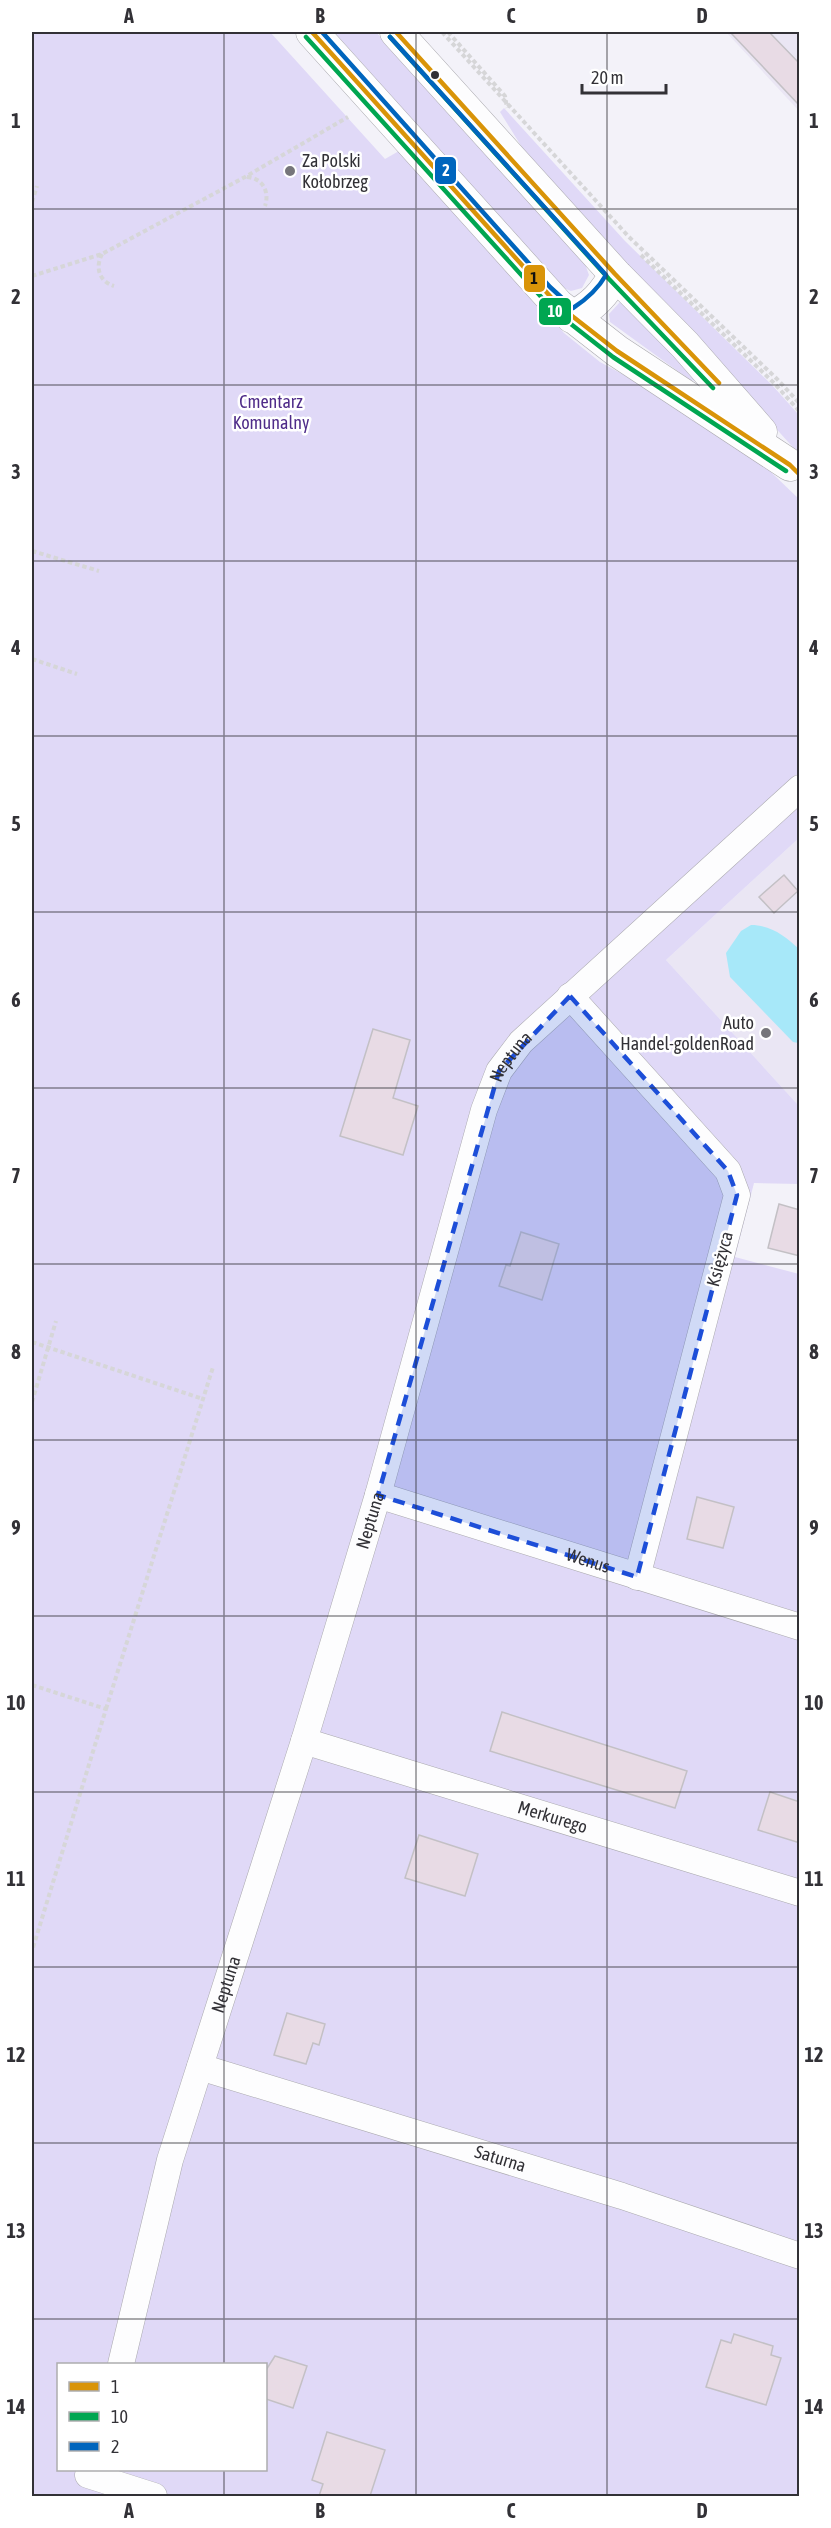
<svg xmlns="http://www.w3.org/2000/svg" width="831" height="2528" viewBox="0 0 831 2528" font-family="'Asap Condensed',sans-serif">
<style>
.built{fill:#eae6f4}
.green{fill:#e0d9f7;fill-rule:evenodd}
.water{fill:#a7e8f9}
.building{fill:#e8dbe5;stroke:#c3c0c5;stroke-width:1.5}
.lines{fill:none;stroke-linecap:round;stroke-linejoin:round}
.minor-casing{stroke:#aaa9ae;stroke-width:27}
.tertiary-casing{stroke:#aaa9ae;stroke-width:33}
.path{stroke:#d6d6d8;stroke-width:4;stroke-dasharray:4.5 3;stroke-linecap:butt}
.minor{stroke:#fdfdfe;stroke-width:26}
.tertiary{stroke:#fdfdfe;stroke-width:32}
.bus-1-casing{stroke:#fff;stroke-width:9}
.bus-2-casing{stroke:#fff;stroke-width:9}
.bus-3-casing{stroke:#fff;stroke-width:9}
.bus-1{stroke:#d99408;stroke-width:4.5}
.bus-2{stroke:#00a651;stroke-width:4.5}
.bus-3{stroke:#0065bd;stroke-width:4.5}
.marked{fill:#1d4ed8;fill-opacity:0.2;stroke:#1d4ed8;stroke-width:4.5;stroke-dasharray:12 8;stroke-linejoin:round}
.grid{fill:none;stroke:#323136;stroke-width:1.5;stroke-opacity:0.55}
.bus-dot{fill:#323136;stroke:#fff;stroke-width:2}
.poi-dot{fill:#76757a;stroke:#fff;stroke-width:2}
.labels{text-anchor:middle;stroke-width:5;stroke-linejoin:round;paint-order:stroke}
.poi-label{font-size:18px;fill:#323136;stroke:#fff;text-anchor:start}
.park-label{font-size:18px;fill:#4f2c89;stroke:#fff}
.street-label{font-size:18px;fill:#323136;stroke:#fff}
.line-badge{stroke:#fff;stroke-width:2}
.badge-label{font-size:16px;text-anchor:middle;font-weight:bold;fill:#fff}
.pale-badge-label{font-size:16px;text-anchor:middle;font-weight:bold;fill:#111}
.neatline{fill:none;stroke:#323136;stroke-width:2}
.grid-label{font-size:20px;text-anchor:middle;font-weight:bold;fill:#323136}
</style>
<rect width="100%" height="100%" fill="#f3f2f9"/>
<path class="built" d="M 726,32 L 799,32 L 799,111 Z
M 799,838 L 799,1106 L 666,960 Z"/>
<path class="green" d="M 32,32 L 270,32 L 385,159 L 399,151 L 564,333 L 600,362 L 705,419 L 747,449 L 799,499 L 799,838 L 666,960 L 799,1106 L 799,1184 L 754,1183 L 735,1257 L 799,1274 L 799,2496 L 32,2496 ZM 58,2364 L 266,2364 L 266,2470 L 58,2470 Z
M 334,32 L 376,32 L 585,264 L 589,275 L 582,288 L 571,291 L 561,287 Z
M 504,108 L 625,241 L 772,385 L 799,415 L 799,454 L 523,149 L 500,112 Z
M 620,302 L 625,303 L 697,381 L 690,380 L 610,322 L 609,314 Z"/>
<path class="water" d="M 751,925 C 771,925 785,936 799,949 L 798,1043 L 793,1042 L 730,977 L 726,953 L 741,931 Z"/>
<path class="building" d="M 730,32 L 769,32 L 800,64 L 800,106 Z
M 784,875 L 798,891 L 774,913 L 759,897 Z
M 373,1029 L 410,1040 L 393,1098 L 418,1106 L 403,1155 L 340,1136 Z
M 779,1204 L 800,1210 L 800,1256 L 768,1248 Z
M 521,1232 L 559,1244 L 542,1300 L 499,1286 L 506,1265 L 510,1266 Z
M 697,1497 L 734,1507 L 723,1548 L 687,1539 Z
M 502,1712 L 687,1771 L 675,1808 L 490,1751 Z
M 770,1792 L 800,1802 L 800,1843 L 758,1830 Z
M 419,1835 L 478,1854 L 465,1896 L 405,1878 Z
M 287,2013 L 325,2024 L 319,2045 L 313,2043 L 306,2064 L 274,2055 Z
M 734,2334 L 773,2346 L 771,2355 L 781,2358 L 766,2405 L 706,2387 L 721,2340 L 731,2343 Z
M 275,2356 L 307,2366 L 293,2408 L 266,2399 L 266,2370 Z
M 327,2432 L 385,2450 L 370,2496 L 319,2496 L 323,2484 L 312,2480 Z"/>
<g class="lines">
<defs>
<g id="minor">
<path d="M 570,996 L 728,1171 L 737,1195 L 637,1577"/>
<path id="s1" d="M 378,1495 L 800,1627"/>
<path id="s2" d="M 304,1741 L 800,1893"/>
<path id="s3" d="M 200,2067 L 622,2196 L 800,2256"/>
<path id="s4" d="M 121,2364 L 170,2160 L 304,1741 L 378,1495 L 484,1110 L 499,1071 L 521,1042 L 800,788"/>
<path d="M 88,2475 L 154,2496"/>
</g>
<path id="tertiary" d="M 312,32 L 558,305 L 617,351 L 790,465
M 396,32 L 615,274 L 685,345 L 761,432
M 572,317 C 592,307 605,294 615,274"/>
</defs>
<use href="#minor" class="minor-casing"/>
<use href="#tertiary" class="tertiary-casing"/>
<path class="path" d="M 442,32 L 629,237 L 777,379 L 800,404
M 448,32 L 505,96 L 507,108
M 247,177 C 262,178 270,191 265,206
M 32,202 L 37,186
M 102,254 C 95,268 99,281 114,286
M 641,255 L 774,383 L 800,412
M 32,276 L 102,254 L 245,177 L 348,117
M 32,551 L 99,571
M 32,659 L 77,674
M 32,1342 L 203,1399
M 32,1402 L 56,1321
M 32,1685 L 106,1709 L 32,1951
M 106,1709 L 213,1367"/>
<use href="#minor" class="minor"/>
<use href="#tertiary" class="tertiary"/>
<defs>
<path id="bus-1" d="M 312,32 L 558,305 L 617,351 L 790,465 L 800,475
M 396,32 L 615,274 L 719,383"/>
<path id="bus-2" d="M 306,37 L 553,310 L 613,357 L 786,471
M 390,37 L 609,279 L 713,388"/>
<path id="bus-3" d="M 322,32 L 550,287 L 573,308 C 587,299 598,289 606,275 L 390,37"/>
</defs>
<use href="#bus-1" class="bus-1-casing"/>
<use href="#bus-2" class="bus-2-casing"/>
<use href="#bus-3" class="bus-3-casing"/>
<use href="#bus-1" class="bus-1"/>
<use href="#bus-2" class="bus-2"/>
<use href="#bus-3" class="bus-3"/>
</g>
<path class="marked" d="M 570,996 L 728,1171 L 737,1195 L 637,1577 L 378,1495 L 499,1071 Z"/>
<path class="grid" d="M 224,32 L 224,2364M 416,32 L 416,2496M 607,32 L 607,2496M 32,209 L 800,209M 32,385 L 800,385M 32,561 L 800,561M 32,736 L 800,736M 32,912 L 800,912M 32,1088 L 800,1088M 32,1264 L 800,1264M 32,1440 L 800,1440M 32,1616 L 800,1616M 32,1792 L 800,1792M 32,1967 L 800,1967M 32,2143 L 800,2143M 32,2319 L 800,2319M 224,2470 L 224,2496"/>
<circle class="bus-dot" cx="435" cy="75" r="5"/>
<g class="poi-dot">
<circle cx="290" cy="171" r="6"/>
<circle cx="766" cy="1033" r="6"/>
</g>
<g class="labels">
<g class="poi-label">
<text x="302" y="167">Za Polski<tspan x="302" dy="21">Kołobrzeg</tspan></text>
<text x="754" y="1029" text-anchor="end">Auto<tspan x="754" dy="21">Handel-goldenRoad</tspan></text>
</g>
<g class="park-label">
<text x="271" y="408">Cmentarz<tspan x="271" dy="21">Komunalny</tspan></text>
</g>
<g class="street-label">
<text dy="6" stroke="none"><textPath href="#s4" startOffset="1366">Neptuna</textPath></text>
<text transform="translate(720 1259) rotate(-75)" y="6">Księżyca</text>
<text dy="6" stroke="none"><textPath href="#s4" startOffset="880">Neptuna</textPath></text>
<text dy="6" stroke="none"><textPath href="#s1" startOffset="220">Wenus</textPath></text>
<text dy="6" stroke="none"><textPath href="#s2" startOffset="260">Merkurego</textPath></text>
<text dy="6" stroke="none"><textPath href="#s4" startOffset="394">Neptuna</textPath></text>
<text dy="6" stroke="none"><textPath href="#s3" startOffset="314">Saturna</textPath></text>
</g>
</g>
<g class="line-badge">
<rect x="434" y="156" width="23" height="29" rx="6" fill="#0065bd"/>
<rect x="523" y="264" width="23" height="29" rx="6" fill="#d99408"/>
<rect x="538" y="297" width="34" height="29" rx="6" fill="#00a651"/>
</g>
<g class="badge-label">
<text x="446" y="176">2</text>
<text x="555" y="317">10</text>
</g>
<g class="pale-badge-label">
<text x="534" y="284">1</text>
</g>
<rect width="831" height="2528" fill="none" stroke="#ffffff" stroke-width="66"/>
<rect x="57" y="2363" width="210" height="108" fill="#ffffff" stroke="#adadaf" stroke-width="1.5"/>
<rect x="69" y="2382" width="30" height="9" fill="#d99408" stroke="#adadaf" stroke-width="1.5"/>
<text x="111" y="2393" font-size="18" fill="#323136">1</text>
<rect x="69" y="2412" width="30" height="9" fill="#00a651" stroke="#adadaf" stroke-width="1.5"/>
<text x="111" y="2423" font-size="18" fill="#323136">10</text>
<rect x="69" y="2442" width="30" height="9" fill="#0065bd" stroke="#adadaf" stroke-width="1.5"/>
<text x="111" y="2453" font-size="18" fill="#323136">2</text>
<path d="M582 84v9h84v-9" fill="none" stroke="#323136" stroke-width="3"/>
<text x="591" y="84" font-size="18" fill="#323136" stroke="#ffffff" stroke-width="4.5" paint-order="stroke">20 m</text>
<rect x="33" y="33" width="765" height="2462" class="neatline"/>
<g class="grid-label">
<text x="129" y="23">A</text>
<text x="320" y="23">B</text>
<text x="511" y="23">C</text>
<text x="702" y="23">D</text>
<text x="16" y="128">1</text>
<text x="814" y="128">1</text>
<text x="16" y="304">2</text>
<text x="814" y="304">2</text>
<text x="16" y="479">3</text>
<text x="814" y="479">3</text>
<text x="16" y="655">4</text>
<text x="814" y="655">4</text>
<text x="16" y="831">5</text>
<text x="814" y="831">5</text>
<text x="16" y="1007">6</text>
<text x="814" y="1007">6</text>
<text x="16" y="1183">7</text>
<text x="814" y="1183">7</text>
<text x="16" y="1359">8</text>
<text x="814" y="1359">8</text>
<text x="16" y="1535">9</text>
<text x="814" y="1535">9</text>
<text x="16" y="1710">10</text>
<text x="814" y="1710">10</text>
<text x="16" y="1886">11</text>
<text x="814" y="1886">11</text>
<text x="16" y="2062">12</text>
<text x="814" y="2062">12</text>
<text x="16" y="2238">13</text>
<text x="814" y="2238">13</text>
<text x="16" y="2414">14</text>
<text x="814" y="2414">14</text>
<text x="129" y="2518">A</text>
<text x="320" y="2518">B</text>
<text x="511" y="2518">C</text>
<text x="702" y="2518">D</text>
</g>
</svg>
